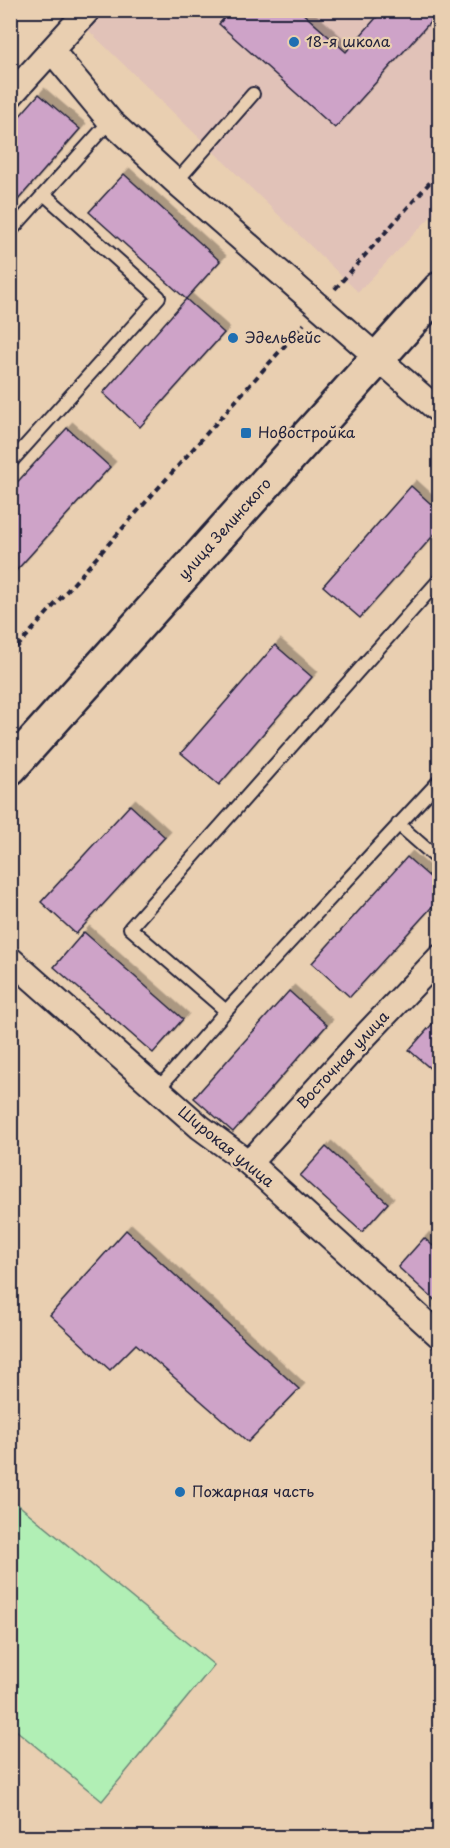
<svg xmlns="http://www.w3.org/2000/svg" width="450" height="1848" viewBox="0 0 450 1848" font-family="'Playpen Sans',sans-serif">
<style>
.built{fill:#e1c2b8}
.green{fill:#b1efb5;stroke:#6a8878;stroke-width:1.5}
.building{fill:#cea3c8;stroke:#22223b;stroke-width:1.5;filter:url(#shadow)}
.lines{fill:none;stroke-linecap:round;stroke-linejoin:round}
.lane-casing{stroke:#22223b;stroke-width:16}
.street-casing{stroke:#22223b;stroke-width:28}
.secondary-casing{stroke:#22223b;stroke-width:38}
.path{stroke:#22223b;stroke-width:4;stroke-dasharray:6 4.5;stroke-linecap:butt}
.lane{stroke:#e9cfb1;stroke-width:12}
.street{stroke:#e9cfb1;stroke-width:24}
.secondary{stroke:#e9cfb1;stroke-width:33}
.poi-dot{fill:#1f6fb2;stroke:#e9cfb1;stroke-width:2}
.labels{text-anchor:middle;stroke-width:4.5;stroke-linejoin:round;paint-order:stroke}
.poi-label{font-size:15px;fill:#22223b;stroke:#e9cfb1;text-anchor:start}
.street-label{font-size:15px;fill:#22223b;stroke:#e9cfb1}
</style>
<defs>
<filter id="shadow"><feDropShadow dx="5.5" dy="-5.5" stdDeviation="0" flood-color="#0004"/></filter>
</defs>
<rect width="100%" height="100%" fill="#e9cfb1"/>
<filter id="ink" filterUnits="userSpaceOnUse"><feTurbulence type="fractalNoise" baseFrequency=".0167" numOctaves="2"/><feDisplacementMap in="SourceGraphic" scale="12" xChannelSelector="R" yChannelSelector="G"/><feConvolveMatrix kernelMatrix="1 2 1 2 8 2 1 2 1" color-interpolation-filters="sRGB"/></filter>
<g filter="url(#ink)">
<path class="built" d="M 96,10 L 439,11 L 439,208 L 358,292 L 82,24 Z"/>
<path class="green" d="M 10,1498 L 214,1665 L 102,1801 L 11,1726 Z"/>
<path class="building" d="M 231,10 L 299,10 L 346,52 L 383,10 L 440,11 L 335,128 L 219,24 Z
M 39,94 L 80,129 L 10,209 L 10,127 Z
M 124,174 L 220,261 L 186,299 L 89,212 Z
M 186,299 L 224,333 L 140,427 L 103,393 Z
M 67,428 L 110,467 L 15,572 L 10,569 L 10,490 Z
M 411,486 L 440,512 L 440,528 L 360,618 L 323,586 Z
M 275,645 L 312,677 L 219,785 L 181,753 Z
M 130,805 L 165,837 L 76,934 L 41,902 Z
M 407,857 L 440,886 L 440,898 L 350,997 L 312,963 Z
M 84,932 L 183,1019 L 153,1053 L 54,967 Z
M 289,991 L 327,1025 L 233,1132 L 194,1098 Z
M 435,1021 L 440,1025 L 440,1077 L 409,1050 Z
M 326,1147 L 388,1203 L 362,1232 L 300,1176 Z
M 126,1230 L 299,1389 L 248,1442 L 136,1344 L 110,1370 L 50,1315 Z
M 424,1238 L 440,1252 L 440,1305 L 398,1267 Z"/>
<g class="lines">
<defs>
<path id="lane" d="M 176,182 L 253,94
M 10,232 L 44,194
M 10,463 L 159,297 L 44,194 L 110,121
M 440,579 L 130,928 L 226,1011 L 440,780
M 398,824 L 440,861
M 157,1090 L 226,1011"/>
<path id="street" d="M 52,51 L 110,121 L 176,182 L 440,412
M 10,96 L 88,10
M 10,959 L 200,1127 L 249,1163 L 440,1336
M 249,1163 L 365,1036 L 440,957"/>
<path id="secondary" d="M 10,768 L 440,289"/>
</defs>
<use href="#lane" class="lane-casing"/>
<use href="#street" class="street-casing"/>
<use href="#secondary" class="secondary-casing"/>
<path class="path" d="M 335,289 L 440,171
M 10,655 L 304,324"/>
<use href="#lane" class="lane"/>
<use href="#street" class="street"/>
<use href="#secondary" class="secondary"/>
</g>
</g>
<g class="poi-dot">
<circle cx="294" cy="42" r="6"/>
<circle cx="233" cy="338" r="6"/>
<rect x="240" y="427" width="12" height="12" rx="3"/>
<circle cx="180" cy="1492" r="6"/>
</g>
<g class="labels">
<g class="poi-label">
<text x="306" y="47">18-я школа</text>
<text x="245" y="343">Эдельвейс</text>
<text x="258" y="438">Новостройка</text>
<text x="192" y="1497">Пожарная часть</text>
</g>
<g class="street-label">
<text transform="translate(225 529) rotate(-48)" y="5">улица Зелинского</text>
<text transform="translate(343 1060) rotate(-47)" y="5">Восточная улица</text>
<text transform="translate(226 1147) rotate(39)" y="5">Широкая улица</text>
</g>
</g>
<rect width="450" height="1848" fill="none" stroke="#e9cfb1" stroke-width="36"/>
<rect x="18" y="18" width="414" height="1812" fill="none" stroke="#22223b" stroke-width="2" filter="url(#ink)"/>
</svg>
